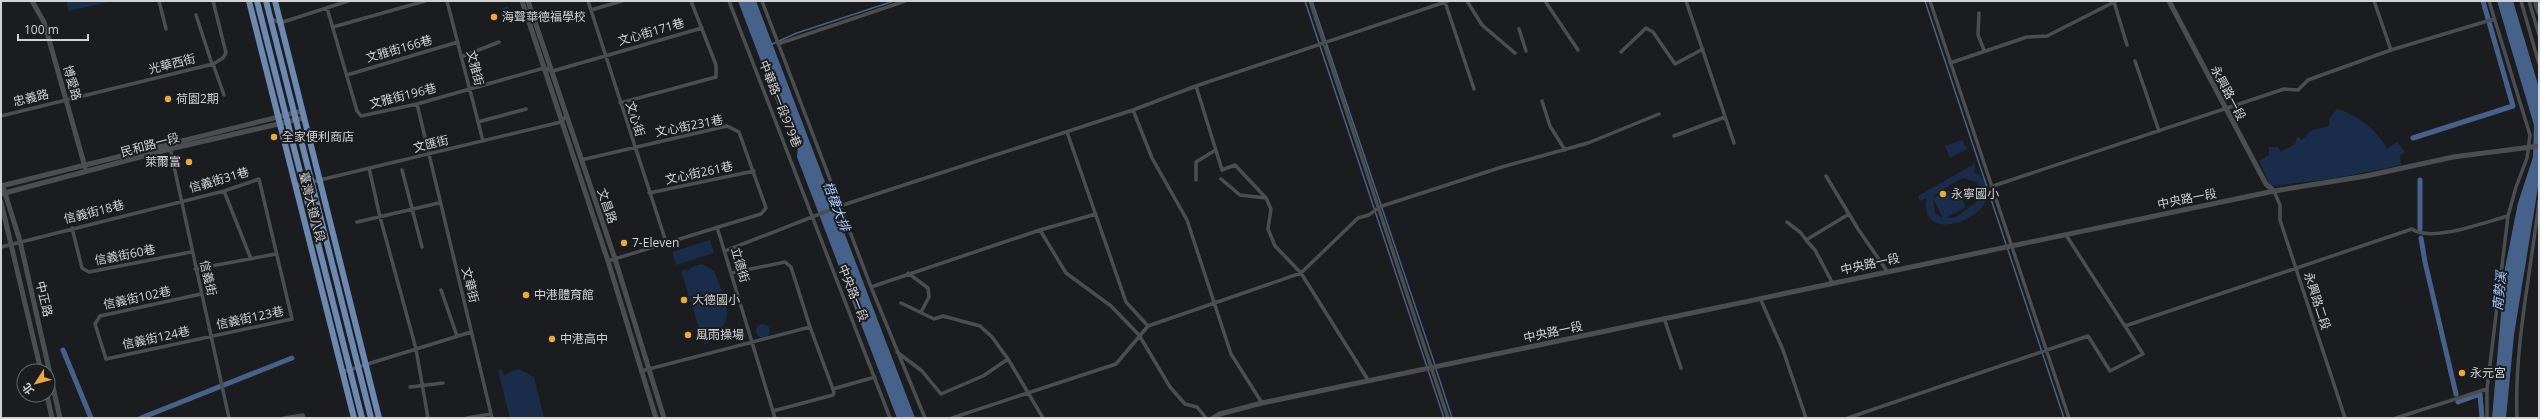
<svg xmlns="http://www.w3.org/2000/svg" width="2540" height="419" viewBox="0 0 2540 419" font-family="'Open Sans','Noto Sans TC',sans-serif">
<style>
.green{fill:#192d4a;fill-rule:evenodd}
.water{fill:#47628a}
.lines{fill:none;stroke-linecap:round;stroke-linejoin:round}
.stream{stroke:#47628a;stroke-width:1.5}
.canal{stroke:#47628a;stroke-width:5}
.street{stroke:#4b4e51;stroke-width:3.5}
.secondary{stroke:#4b4e51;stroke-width:5}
.primary{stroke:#6e89b0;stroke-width:6}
.poi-dot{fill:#e9aa38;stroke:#1a1c20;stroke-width:1.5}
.labels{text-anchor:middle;stroke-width:4;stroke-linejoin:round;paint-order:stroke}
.poi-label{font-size:12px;fill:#d1d2d4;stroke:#1a1c20;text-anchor:start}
.street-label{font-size:12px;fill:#d1d2d4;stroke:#1a1c20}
.water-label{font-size:13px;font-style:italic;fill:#a8cbff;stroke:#1a1c20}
</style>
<rect width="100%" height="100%" fill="#1a1c20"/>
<path class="green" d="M 66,1 L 113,1 L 69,11 Z
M 508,6 L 515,24 L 507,23 L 502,13 L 502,8 Z
M 2337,109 C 2357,114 2377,130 2387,149 L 2397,142 L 2405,152 L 2400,155 L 2401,165 L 2331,179 L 2271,186 L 2259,161 L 2269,155 L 2269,147 L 2278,147 L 2281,152 L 2295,144 L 2297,138 L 2299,137 L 2302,140 L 2310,131 L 2329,126 L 2329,119 Z
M 1962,140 L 1967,149 L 1950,158 L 1945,146 Z
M 1974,164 L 1976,170 L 1973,172 C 1979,174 1984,178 1987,184 C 2000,216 1919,249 1926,198 L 1920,201 L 1918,196 ZM 1963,178 L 1977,182 L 1981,191 L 1980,200 L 1954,218 L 1946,218 L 1966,207 L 1956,187 L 1933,198 L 1940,191 ZM 1933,200 L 1934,200 L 1943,218 L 1935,213 Z
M 710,240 L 714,253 L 676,265 L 672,252 Z
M 702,264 L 714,271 C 719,286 736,315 721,328 L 706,329 L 710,343 L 704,344 L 681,271 L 686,269 L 687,272 L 692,267 Z
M756 331a7 7 0 1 1 14 0a7 7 0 1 1-14 0Z
M 502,369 L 504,376 L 512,371 L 519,369 L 534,377 L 544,418 L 510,418 L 498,371 Z"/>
<path class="water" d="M 738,1 L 756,1 L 915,418 L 897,418 L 797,157 L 798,144 L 783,119 Z
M 2497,1 L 2513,1 L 2539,88 L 2539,181 L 2514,335 L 2506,418 L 2492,418 L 2505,268 L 2518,203 L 2533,157 L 2534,125 Z"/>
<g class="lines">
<path class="stream" d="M 1305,1 L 1444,418
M 1312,1 L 1435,365
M 1925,1 L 2064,418
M 770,45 L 797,33 L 894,1
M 1436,369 L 1452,418"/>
<path class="canal" d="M 2413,138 L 2513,106 L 2483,1
M 2420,229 L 2420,180
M 2421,238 L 2425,262 L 2456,394
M 63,350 L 91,418
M 2458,402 L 2480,394 L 2482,418
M 141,418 L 292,358"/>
<path class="street" d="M 159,1 L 166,29
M 447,1 L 483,141
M 588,1 L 666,242
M 729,1 L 890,418
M 762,1 L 871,287 L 925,418
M 1310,1 L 1448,418
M 1467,1 L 1482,25 L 1515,53
M 1545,1 L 1578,50
M 1686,1 L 1734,143
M 1930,1 L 2069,418
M 2374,1 L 2391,50
M 2521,1 L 2539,64
M 2529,1 L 2539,35
M 1445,2 L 1474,89
M 2114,2 L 2127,45
M 327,8 L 357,111 L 361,116 L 417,104 L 544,68 L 553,71 L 702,28
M 591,10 L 622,1
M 1979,13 L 1978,35 L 1984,50
M 196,15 L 212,64
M 270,18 L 280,23 L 348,1
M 333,27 L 425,1
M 1519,29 L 1526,51
M 778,44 L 905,1
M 1621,52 L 1646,28 L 1653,32 L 1675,64 L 1703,49
M 461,57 L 499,42
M 2135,61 L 2159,131
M 1950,63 L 2027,37 L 2047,36 L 2116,1
M 213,64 L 224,95
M 347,75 L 458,42
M 1196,86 L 1222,170 L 1235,165 L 1266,198 L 1271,209 L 1268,229 L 1275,246 L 1301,273 L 1368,380
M 1542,101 L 1550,126 L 1565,150
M 620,103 L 716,77 L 716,65 L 691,1
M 417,104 L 492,418
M 1133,110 L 1152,158 L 1187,220 L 1231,354 L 1262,403
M 1,116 L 213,64 L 223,58 L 226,53 L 213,1
M 478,122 L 526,109
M 1067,132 L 1126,302 L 1148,326
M 1674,136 L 1725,117
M 170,148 L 229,418
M 581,160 L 727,126 L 739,132 L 766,208 L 761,214 L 608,261
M 369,168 L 380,217 L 416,349 L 428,418
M 402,170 L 422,247
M 1826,176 L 1858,229 L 1887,271
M 1221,179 L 1240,195 L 1266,198
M 1196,180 L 1196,162 L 1214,151
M 295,186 L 561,122 L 567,115
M 1993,186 L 2284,89 L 2298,90 L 2308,80 L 2391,50 L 2494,19
M 224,191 L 251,259
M 2274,191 L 2280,205 L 2280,220 L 2345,418
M 649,193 L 754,171
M 357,222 L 439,203
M 1787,222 L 1801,233 L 1806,240
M 717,227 L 775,418
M 72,228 L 82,268 L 89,272 L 191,252
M 1040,230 L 1066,273 L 1111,306 L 1139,335 L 1170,387 L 1185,404 L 1197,407 L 1206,418
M 1,247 L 224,191 L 259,179 L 292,319 L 106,359 L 95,324 L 100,316 L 201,294
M 725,251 L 840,206 L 1133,110 L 1196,86 L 1448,1
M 195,269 L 276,254
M 908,273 L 928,288 L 929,297 L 921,312
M 1832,282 L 1815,250 L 1806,240 L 1849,214
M 871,287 L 1040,230 L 1096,214
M 441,290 L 457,336
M 1760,298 L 1783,350 L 1806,418
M 901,303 L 934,319 L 943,316 L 980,326 L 992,337 L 1008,359 L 1043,418
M 1664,318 L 1681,368
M 2125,326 L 2412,229 C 2431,243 2485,222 2508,216
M 897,352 L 922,371 L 941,394 L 983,376 L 1008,359
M 641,371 L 810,327 L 791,267 L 785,262 L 731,273
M 342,372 L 471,332
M 410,387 L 443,383
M 833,389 L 875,377
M 773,411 L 833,395 L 834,392 L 810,327
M 284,418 L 303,415 L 304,418
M 467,418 L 491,414
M 952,418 L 1116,364 L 1148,326 L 1301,273 L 1358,218 L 1369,215 L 1379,207 L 1502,167 L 1588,143 L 1659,114
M 1848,418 L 2088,336 L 2110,371 L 2143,354 L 2066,235
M 2396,418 L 2487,389
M 2487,418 L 2487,389 L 2508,216 L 2516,187 L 2527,158 L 2530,135 L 2489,1
M 2517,418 C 2514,348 2531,271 2539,201"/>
<path class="secondary" d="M 32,1 L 44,22 L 85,167
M 522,1 L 608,261 L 656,418
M 528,1 L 615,259 L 664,418
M 2169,1 L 2266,184 L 2274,191
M 2535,1 L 2539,13
M 1,186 L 302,111
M 4,190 L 20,241 L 60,418
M 1,194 L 170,149 L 304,118
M 1,202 L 41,371
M 47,395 L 52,418
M 1213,418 L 1220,414 L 1262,403 L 2274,191 L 2366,176 L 2453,157 L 2539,146"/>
<path class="primary" d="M 249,1 L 354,418
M 257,1 L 362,418
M 266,1 L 371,418
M 275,1 L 379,418"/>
</g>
<g class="poi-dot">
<circle cx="494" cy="17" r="4"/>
<circle cx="168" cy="99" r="4"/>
<circle cx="274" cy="137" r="4"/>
<circle cx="189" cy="162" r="4"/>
<circle cx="1943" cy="194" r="4"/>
<circle cx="624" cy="243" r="4"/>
<circle cx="526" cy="295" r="4"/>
<circle cx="684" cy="300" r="4"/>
<circle cx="688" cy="335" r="4"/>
<circle cx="552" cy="339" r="4"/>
<circle cx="2462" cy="373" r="4"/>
</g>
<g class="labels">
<g class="poi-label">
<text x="502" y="21">海聲華德福學校</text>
<text x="176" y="103">荷園2期</text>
<text x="282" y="141">全家便利商店</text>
<text x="181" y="166" text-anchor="end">萊爾富</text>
<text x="1951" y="198">永寧國小</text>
<text x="632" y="247">7-Eleven</text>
<text x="534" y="299">中港體育館</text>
<text x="692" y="304">大德國小</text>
<text x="696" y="339">風雨操場</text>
<text x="560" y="343">中港高中</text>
<text x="2470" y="377">永元宮</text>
</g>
<g class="street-label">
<text transform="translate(651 32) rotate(-16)" y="4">文心街171巷</text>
<text transform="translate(399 49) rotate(-16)" y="4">文雅街166巷</text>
<text transform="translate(172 64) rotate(-14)" y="4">光華西街</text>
<text transform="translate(475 68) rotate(76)" y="4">文雅街</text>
<text transform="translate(72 83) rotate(74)" y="4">博愛路</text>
<text transform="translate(2228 93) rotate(62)" y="4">永興路一段</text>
<text transform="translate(403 96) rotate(-14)" y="4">文雅街196巷</text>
<text transform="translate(31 98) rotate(-13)" y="4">忠義路</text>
<text transform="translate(780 104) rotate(68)" y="4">中華路一段979巷</text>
<text transform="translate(635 119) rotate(72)" y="4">文心街</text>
<text transform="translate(689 126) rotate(-11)" y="4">文心街231巷</text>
<text transform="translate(431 144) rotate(-14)" y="4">文匯街</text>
<text transform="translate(150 145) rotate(-15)" y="4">民和路一段</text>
<text transform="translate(699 173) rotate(-12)" y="4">文心街261巷</text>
<text transform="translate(219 180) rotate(-16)" y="4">信義街31巷</text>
<text transform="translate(2187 199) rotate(-11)" y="4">中央路一段</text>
<text transform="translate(607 206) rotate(71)" y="4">文昌路</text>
<text transform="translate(312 207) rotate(76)" y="4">臺灣大道八段</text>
<text transform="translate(94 212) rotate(-14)" y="4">信義街18巷</text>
<text transform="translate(125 255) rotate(-11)" y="4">信義街60巷</text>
<text transform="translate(1870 264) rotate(-12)" y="4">中央路一段</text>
<text transform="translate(740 265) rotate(74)" y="4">立德街</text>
<text transform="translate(208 278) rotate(77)" y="4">信義街</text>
<text transform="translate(470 285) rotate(76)" y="4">文華街</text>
<text transform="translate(853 293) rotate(68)" y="4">中央路一段</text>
<text transform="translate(137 298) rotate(-12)" y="4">信義街102巷</text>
<text transform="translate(44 299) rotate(77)" y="4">中正路</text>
<text transform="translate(2317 301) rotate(72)" y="4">永興路二段</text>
<text transform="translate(250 318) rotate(-12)" y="4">信義街123巷</text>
<text transform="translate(1553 332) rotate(-12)" y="4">中央路一段</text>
<text transform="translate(156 338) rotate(-12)" y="4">信義街124巷</text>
</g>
<g class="water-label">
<text transform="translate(837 206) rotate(69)" y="5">梧棲大排</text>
<text transform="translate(2499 291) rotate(-84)" y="5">南勢溪</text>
</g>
</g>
<rect width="2540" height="419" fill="none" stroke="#d1d2d4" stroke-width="4"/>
<g transform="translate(36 383) rotate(234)"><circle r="19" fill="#1a1c20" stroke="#636568"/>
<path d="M0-3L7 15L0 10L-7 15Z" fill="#e9aa38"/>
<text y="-6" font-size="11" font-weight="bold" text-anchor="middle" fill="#d1d2d4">北</text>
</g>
<path d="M18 34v6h70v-6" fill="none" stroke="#d1d2d4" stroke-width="2"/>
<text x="24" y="34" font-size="12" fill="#d1d2d4" stroke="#1a1c20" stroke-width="3" paint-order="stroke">100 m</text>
</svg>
